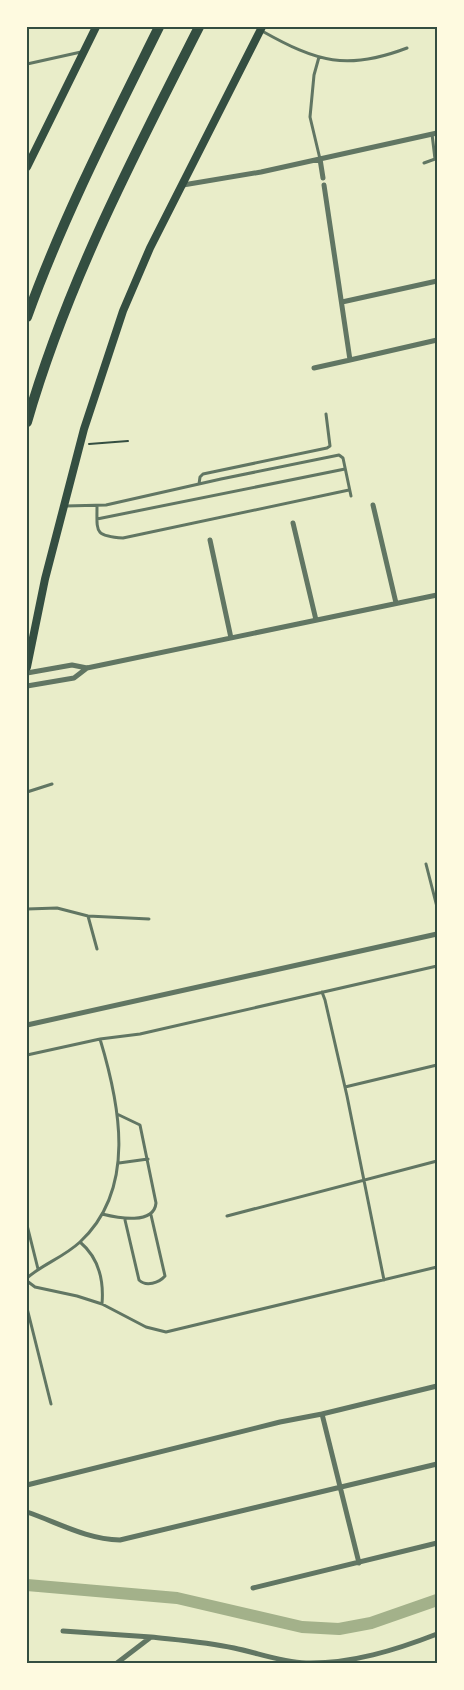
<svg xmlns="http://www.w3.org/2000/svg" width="464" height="1690" viewBox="0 0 464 1690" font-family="Bitter,serif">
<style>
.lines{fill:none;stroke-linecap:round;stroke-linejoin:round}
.canal{stroke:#a3b18a;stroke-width:12}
.path{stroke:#344e41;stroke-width:2}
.service{stroke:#617663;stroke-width:3}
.minor{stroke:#617663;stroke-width:5}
.secondary{stroke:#344e41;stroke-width:8}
.motorway{stroke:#344e41;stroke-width:10}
.neatline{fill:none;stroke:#344e41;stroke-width:2}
</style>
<rect width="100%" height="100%" fill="#e9edc9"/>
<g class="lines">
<path class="canal" d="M 27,1585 L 177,1598 L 302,1627 L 339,1629 L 371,1623 L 437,1600"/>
<path class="path" d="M 89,444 L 128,441"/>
<path class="service" d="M 262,31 C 317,62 347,71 407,48
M 319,57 L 314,75 L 310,117 L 320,159
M 27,64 L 81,52
M 424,163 L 435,159 L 432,134
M 199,484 L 200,477 L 203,474 L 327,448 L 330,446 L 326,414
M 65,506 L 106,505 L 221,479 L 339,455 L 343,458 L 351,496
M 97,506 C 97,532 94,536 123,538 L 349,490
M 97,519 L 345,469
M 27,792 L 52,784
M 426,864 L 437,907
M 27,909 L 57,908 L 88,916 L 149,919
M 88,916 L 97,949
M 322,992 L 325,1000 L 347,1096 L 384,1280
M 27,1055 L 100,1039
M 345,1087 L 437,1065
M 119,1163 L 148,1159
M 102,1214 C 118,1218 154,1225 156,1203 L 140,1125 L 117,1114
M 227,1216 L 437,1161
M 125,1220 L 139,1280 C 146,1287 159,1283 165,1276 L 151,1215
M 27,1225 L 38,1269
M 80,1242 C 99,1258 104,1280 102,1304
M 27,1278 C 43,1264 64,1257 80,1242 C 137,1189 120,1105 100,1039 L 140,1034 L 437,966
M 27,1281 L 35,1287 L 77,1296 L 102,1304 L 146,1327 L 166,1332 L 437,1267
M 27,1308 L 51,1404"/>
<path class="minor" d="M 320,159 L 323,178
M 183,185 L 261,172 L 437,133
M 324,185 L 350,360 L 437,340
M 342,302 L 437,281
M 314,368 L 350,360
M 373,505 L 396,603
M 293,523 L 316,620
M 210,540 L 231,638
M 27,673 L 72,665 L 87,668 L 437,595
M 27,686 L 74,678 L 87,668
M 27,1025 L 437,934
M 322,1414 L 359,1563
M 27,1485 L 280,1422 L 322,1414 L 437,1386
M 27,1512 C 59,1523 86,1539 120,1540 L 437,1464
M 253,1588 L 437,1543
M 63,1631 L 151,1637
M 117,1663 L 151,1637 C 179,1640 207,1642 234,1648 C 258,1653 281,1662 306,1663 C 351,1664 396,1650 437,1634"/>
<path class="secondary" d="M 27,167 L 96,27
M 27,667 L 45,579 L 84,429 L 123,311 L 150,248 L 262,27"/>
<path class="motorway" d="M 27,317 C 63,217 112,122 159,27
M 27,422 C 67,283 134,155 199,27"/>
</g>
<rect width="464" height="1690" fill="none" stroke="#fefae0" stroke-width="57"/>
<rect x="28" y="28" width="408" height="1634" class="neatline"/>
</svg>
